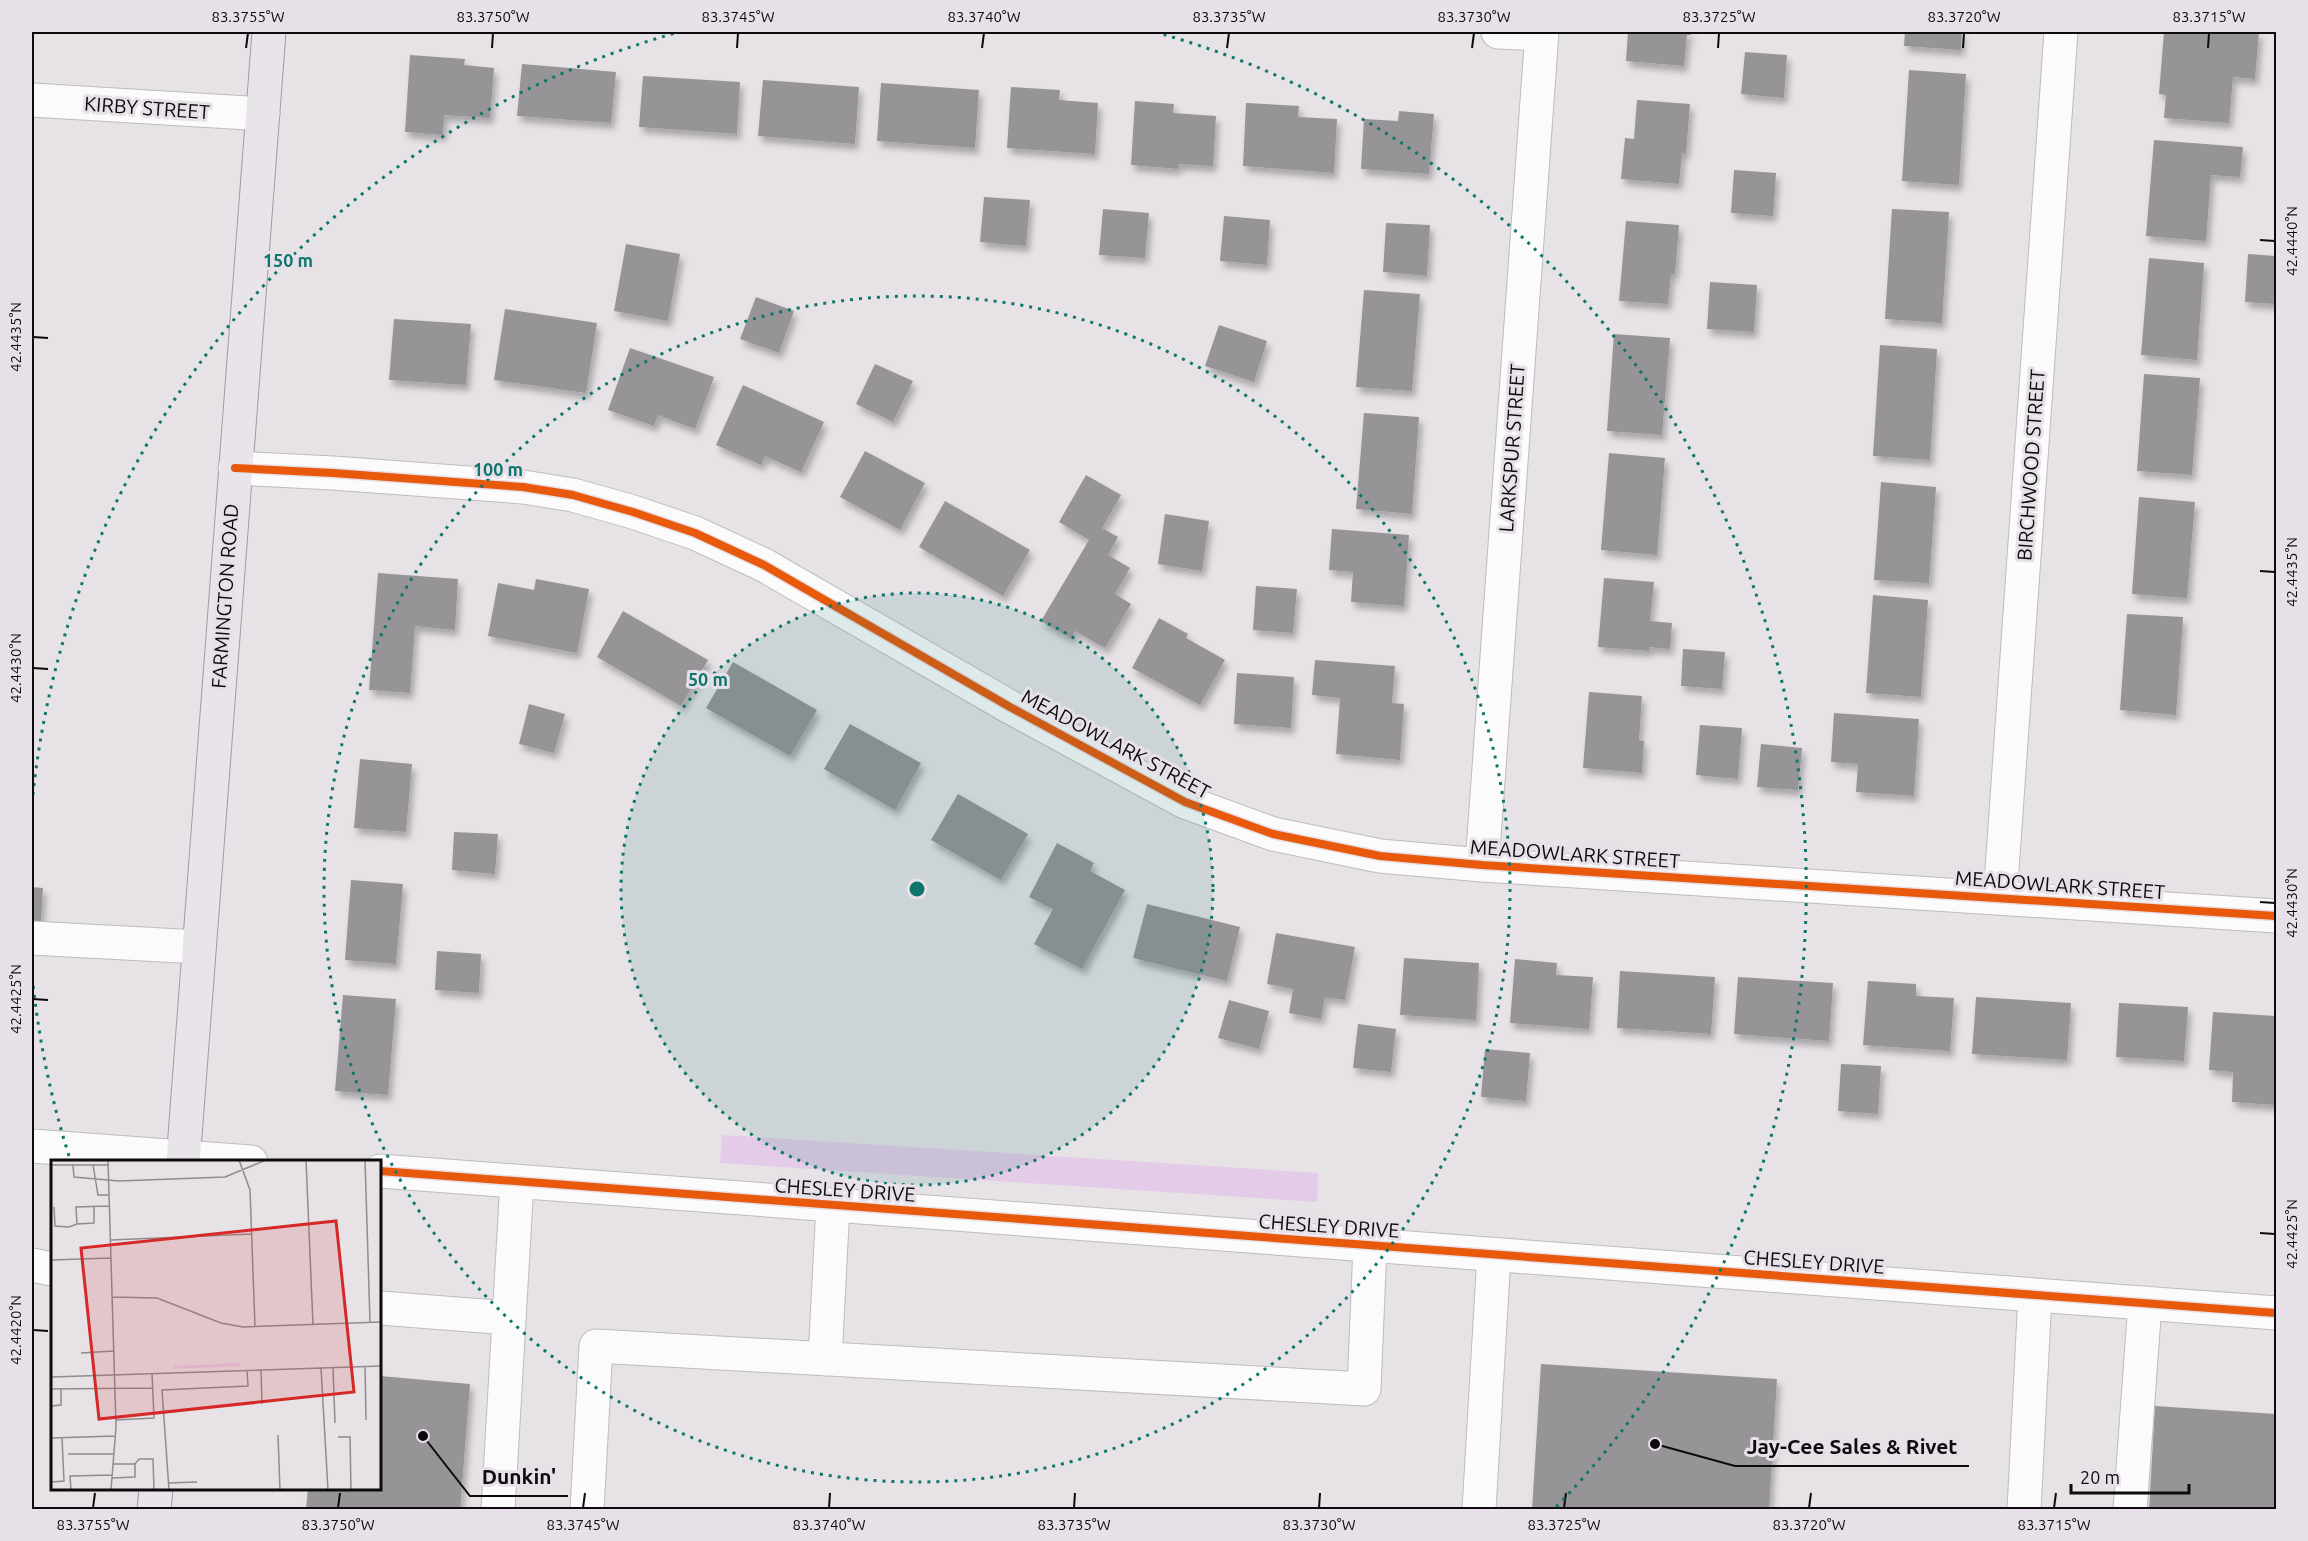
<svg xmlns="http://www.w3.org/2000/svg" width="2308" height="1541" viewBox="0 0 2308 1541" font-family="Ubuntu,sans-serif">
<style>
.green{fill:#e4cbe7}
.building{fill:#979497;filter:url(#shadow)}
.lines{fill:none;stroke-linecap:round;stroke-linejoin:round}
.minor-casing{stroke:#bebcbe;stroke-width:35}
.major-casing{stroke:#a39aa5;stroke-width:35}
.minor{stroke:#fbfbfb;stroke-width:33}
.major{stroke:#e8e4e9;stroke-width:33}
.cycleway-casing{stroke:#e7e0e8;stroke-width:11}
.cycleway{stroke:#e8590c;stroke-width:8}
.ticks{fill:none;stroke:#0d0b0d;stroke-width:2}
.ring{fill:none;stroke:#0f766e;stroke-width:3;stroke-dasharray:3 6}
.labels{text-anchor:middle;stroke-width:6;stroke-linejoin:round;paint-order:stroke}
.street-label{font-size:20px;fill:#0d0b0d;stroke:#e7e0e8}
.inset-road{fill:none;stroke:#8f8c8f;stroke-width:1.5}
.view{fill:#d62828;fill-opacity:0.15;stroke:#d62828;stroke-width:3}
.inset-edge{fill:none;stroke:#0d0b0d;stroke-width:3}
.centre{fill:#0f766e;stroke:#e7e0e8;stroke-width:3}
.ring-label{font-size:18px;text-anchor:middle;font-weight:bold;fill:#0f766e;stroke:#e7e0e8;stroke-width:6;stroke-linejoin:round;paint-order:stroke}
.leader{fill:none;stroke:#0d0b0d;stroke-width:2}
.callout-dot{fill:#0d0b0d;stroke:#e7e0e8;stroke-width:2}
.callout-label{font-size:21px;text-anchor:middle;font-weight:bold;fill:#0d0b0d;stroke:#e7e0e8;stroke-width:6;stroke-linejoin:round;paint-order:stroke}
.neatline{fill:none;stroke:#0d0b0d;stroke-width:2}
.ticks-label{font-size:15px;text-anchor:middle;fill:#0d0b0d}
</style>
<defs>
<filter id="shadow"><feDropShadow dx="3.5" dy="6" stdDeviation="3" flood-color="#0004"/></filter>
</defs>
<rect width="100%" height="100%" fill="#e6e2e6"/>
<path class="green" d="M 722,1135 L 1318,1173 L 1317,1202 L 720,1163 Z"/>
<path class="building" d="M 1628,32 L 1691,32 L 1691,35 L 1687,35 L 1684,66 L 1626,61 Z
M 1905,32 L 1962,32 L 1961,50 L 1904,46 Z
M 2164,32 L 2259,32 L 2255,79 L 2233,77 L 2229,123 L 2164,118 L 2166,95 L 2159,94 Z
M 1745,52 L 1787,55 L 1784,98 L 1741,94 Z
M 410,55 L 465,59 L 464,65 L 494,68 L 490,118 L 444,115 L 443,135 L 405,132 Z
M 522,64 L 616,72 L 611,123 L 517,116 Z
M 1909,70 L 1966,74 L 1959,185 L 1902,181 Z
M 643,76 L 740,82 L 737,134 L 639,127 Z
M 763,80 L 859,87 L 855,144 L 758,136 Z
M 881,83 L 979,90 L 975,148 L 877,141 Z
M 1011,87 L 1060,90 L 1059,100 L 1098,103 L 1095,154 L 1007,148 Z
M 1637,100 L 1690,104 L 1686,153 L 1682,153 L 1679,184 L 1621,179 L 1625,138 L 1634,139 Z
M 1135,101 L 1174,104 L 1173,113 L 1216,116 L 1213,166 L 1178,164 L 1178,169 L 1131,165 Z
M 1246,103 L 1299,106 L 1298,117 L 1337,119 L 1334,173 L 1243,166 Z
M 1399,111 L 1434,114 L 1429,174 L 1361,169 L 1364,119 L 1398,121 Z
M 2154,140 L 2243,147 L 2240,177 L 2211,175 L 2206,241 L 2146,236 Z
M 1734,170 L 1776,173 L 1773,216 L 1731,213 Z
M 984,197 L 1030,200 L 1026,246 L 980,242 Z
M 1103,209 L 1149,213 L 1145,258 L 1099,255 Z
M 1892,209 L 1949,212 L 1942,323 L 1885,319 Z
M 1224,216 L 1270,220 L 1267,265 L 1220,261 Z
M 1626,221 L 1679,225 L 1675,274 L 1671,274 L 1668,304 L 1619,301 Z
M 1386,223 L 1430,225 L 1427,276 L 1383,272 Z
M 626,244 L 680,254 L 668,321 L 614,311 Z
M 2248,254 L 2276,256 L 2276,304 L 2245,302 Z
M 2149,258 L 2204,263 L 2197,360 L 2141,355 Z
M 1710,282 L 1757,285 L 1754,332 L 1707,329 Z
M 1364,290 L 1420,294 L 1412,391 L 1356,387 Z
M 756,297 L 794,311 L 779,353 L 740,339 Z
M 505,309 L 597,323 L 586,393 L 494,380 Z
M 394,319 L 471,324 L 466,385 L 389,380 Z
M 1219,325 L 1267,341 L 1254,382 L 1205,366 Z
M 1614,334 L 1670,338 L 1662,435 L 1607,431 Z
M 1880,345 L 1937,349 L 1930,460 L 1873,456 Z
M 630,348 L 714,377 L 695,429 L 658,415 L 654,426 L 608,410 Z
M 875,364 L 913,381 L 893,422 L 856,404 Z
M 2144,374 L 2200,378 L 2192,475 L 2137,471 Z
M 743,385 L 824,422 L 801,472 L 765,456 L 761,465 L 716,445 Z
M 1364,413 L 1419,417 L 1412,514 L 1356,509 Z
M 865,451 L 925,483 L 900,530 L 840,497 Z
M 1609,453 L 1665,458 L 1657,555 L 1601,550 Z
M 1086,475 L 1121,495 L 1102,528 L 1118,537 L 1108,555 L 1130,568 L 1115,594 L 1131,604 L 1105,648 L 1075,631 L 1071,638 L 1041,621 L 1089,540 L 1059,522 Z
M 1881,482 L 1936,487 L 1929,583 L 1874,580 Z
M 2139,497 L 2195,502 L 2187,598 L 2132,594 Z
M 945,501 L 1030,550 L 1003,596 L 919,547 Z
M 1165,514 L 1209,521 L 1202,571 L 1158,564 Z
M 1332,529 L 1409,535 L 1404,606 L 1351,602 L 1353,572 L 1329,570 Z
M 378,573 L 458,579 L 455,630 L 415,626 L 410,693 L 369,690 Z
M 1604,578 L 1654,582 L 1650,621 L 1672,623 L 1670,649 L 1650,647 L 1649,651 L 1598,647 Z
M 536,579 L 589,589 L 577,653 L 488,636 L 498,583 L 534,590 Z
M 1256,586 L 1297,589 L 1293,633 L 1253,630 Z
M 1873,595 L 1928,600 L 1921,697 L 1866,693 Z
M 623,611 L 708,660 L 681,706 L 597,657 Z
M 2127,614 L 2183,617 L 2176,715 L 2120,710 Z
M 1159,618 L 1188,634 L 1186,638 L 1225,660 L 1200,705 L 1132,668 Z
M 1683,649 L 1725,652 L 1722,689 L 1681,686 Z
M 1315,660 L 1395,666 L 1392,703 L 1404,704 L 1400,760 L 1336,754 L 1340,698 L 1312,695 Z
M 733,662 L 817,710 L 790,756 L 706,708 Z
M 1237,673 L 1294,677 L 1291,728 L 1234,724 Z
M 1589,692 L 1642,696 L 1639,740 L 1644,741 L 1642,773 L 1583,768 Z
M 529,704 L 565,714 L 554,753 L 519,744 Z
M 1834,713 L 1919,719 L 1914,796 L 1856,792 L 1858,764 L 1831,762 Z
M 850,724 L 921,763 L 895,810 L 824,769 Z
M 1700,725 L 1742,728 L 1738,779 L 1696,775 Z
M 1761,744 L 1802,748 L 1798,790 L 1757,787 Z
M 360,759 L 412,764 L 406,832 L 354,828 Z
M 958,794 L 1028,834 L 1001,880 L 931,840 Z
M 454,832 L 498,834 L 495,874 L 452,870 Z
M 1057,843 L 1094,863 L 1090,871 L 1125,890 L 1082,969 L 1034,944 L 1053,909 L 1029,897 Z
M 351,880 L 403,884 L 396,964 L 345,960 Z
M 32,887 L 43,888 L 41,921 L 32,921 Z
M 1147,904 L 1240,927 L 1227,981 L 1133,958 Z
M 1276,933 L 1355,947 L 1345,1000 L 1325,997 L 1321,1019 L 1289,1013 L 1293,989 L 1267,984 Z
M 437,951 L 481,954 L 479,993 L 435,990 Z
M 1404,958 L 1479,963 L 1476,1020 L 1400,1015 Z
M 1515,959 L 1557,963 L 1556,975 L 1593,977 L 1589,1029 L 1510,1023 Z
M 1620,971 L 1715,977 L 1711,1034 L 1617,1028 Z
M 1738,977 L 1833,983 L 1829,1041 L 1734,1034 Z
M 1868,981 L 1916,984 L 1916,996 L 1954,998 L 1950,1051 L 1863,1045 Z
M 343,995 L 396,999 L 388,1095 L 335,1091 Z
M 1976,997 L 2071,1003 L 2067,1060 L 1972,1054 Z
M 1229,1000 L 1269,1011 L 1259,1049 L 1218,1038 Z
M 2119,1003 L 2188,1007 L 2184,1061 L 2116,1057 Z
M 2213,1012 L 2276,1016 L 2276,1105 L 2232,1102 L 2233,1072 L 2209,1070 Z
M 1358,1024 L 1396,1029 L 1391,1072 L 1353,1068 Z
M 1485,1049 L 1530,1053 L 1526,1101 L 1481,1097 Z
M 1841,1064 L 1881,1066 L 1878,1114 L 1838,1111 Z
M 1541,1364 L 1777,1379 L 1769,1510 L 1532,1510 Z
M 380,1376 L 470,1384 L 460,1510 L 306,1510 L 308,1488 L 380,1488 Z
M 2155,1406 L 2276,1414 L 2276,1510 L 2149,1510 Z"/>
<g class="lines">
<defs>
<path id="minor" d="M 1498,32 L 1541,34
M 32,100 L 263,114
M 235,468 L 333,473 L 523,487 L 573,495 L 633,512 L 695,533 L 764,565 L 1010,707 L 1185,802 L 1273,834 L 1380,856 L 1482,865 L 2276,916
M 1482,865 L 1542,32
M 2000,898 L 2061,32
M 32,938 L 199,947
M 32,1146 L 251,1162
M 380,1171 L 2276,1313
M 32,1265 L 52,1269
M 380,1308 L 509,1318
M 825,1359 L 833,1205
M 498,1510 L 517,1182
M 587,1510 L 596,1346 L 1364,1389 L 1370,1246
M 1479,1510 L 1494,1255
M 2024,1510 L 2035,1295
M 2130,1510 L 2145,1303"/>
<path id="major" d="M 183,1162 L 269,32
M 154,1510 L 156,1488"/>
</defs>
<use href="#minor" class="minor-casing"/>
<use href="#major" class="major-casing"/>
<use href="#minor" class="minor"/>
<use href="#major" class="major"/>
<defs>
<path id="cycleway" d="M 235,468 L 333,473 L 523,487 L 573,495 L 633,512 L 695,533 L 764,565 L 1010,707 L 1185,802 L 1273,834 L 1380,856 L 1482,865 L 2276,916
M 380,1171 L 2276,1313"/>
</defs>
<use href="#cycleway" class="cycleway-casing"/>
<use href="#cycleway" class="cycleway"/>
</g>
<path class="ticks" d="M 246,48 L 248,33M 492,48 L 493,33M 737,48 L 738,33M 982,48 L 984,33M 1227,48 L 1229,33M 1472,48 L 1474,33M 1718,48 L 1719,33M 1963,48 L 1964,33M 2208,48 L 2209,33M 2260,240 L 2275,241M 33,337 L 48,338M 2260,571 L 2275,572M 33,668 L 48,669M 2260,902 L 2275,903M 33,999 L 48,1000M 2260,1233 L 2275,1234M 33,1330 L 48,1331M 93,1508 L 95,1493M 338,1508 L 340,1493M 583,1508 L 585,1493M 829,1508 L 830,1493M 1074,1508 L 1075,1493M 1319,1508 L 1320,1493M 1564,1508 L 1566,1493M 1809,1508 L 1811,1493M 2054,1508 L 2056,1493"/>
<circle cx="917" cy="889" r="296" fill="#0f766e" fill-opacity=".12"/>
<g class="ring">
<circle cx="917" cy="889" r="296"/>
<circle cx="917" cy="889" r="593"/>
<path d="M69 1156A889 889 0 0 1 32 974M32 804A889 889 0 0 1 679 32M1155 32A889 889 0 0 1 1556 1507"/>
</g>
<g class="labels">
<g class="street-label">
<text transform="translate(147 108) rotate(4)" y="7">KIRBY STREET</text>
<text transform="translate(1512 448) rotate(-86)" y="7">LARKSPUR STREET</text>
<text transform="translate(2031 465) rotate(-86)" y="7">BIRCHWOOD STREET</text>
<text transform="translate(225 596) rotate(-86)" y="7">FARMINGTON ROAD</text>
<text transform="translate(1116 744) rotate(28)" y="7">MEADOWLARK STREET</text>
<text transform="translate(1575 854) rotate(4)" y="7">MEADOWLARK STREET</text>
<text transform="translate(2060 885) rotate(4)" y="7">MEADOWLARK STREET</text>
<text transform="translate(845 1190) rotate(4)" y="7">CHESLEY DRIVE</text>
<text transform="translate(1329 1226) rotate(4)" y="7">CHESLEY DRIVE</text>
<text transform="translate(1814 1262) rotate(4)" y="7">CHESLEY DRIVE</text>
</g>
</g>
<g transform="translate(51 1160)">
<rect width="330" height="330" fill="#e6e2e6"/>
<path d="M 189,203 L 189,206 L 123,209 L 123,206 Z" fill="#e4cbe7"/>
<path class="inset-road" d="M 57,0 L 65,267 L 60,330M 188,0 L 199,30 L 204,167M 255,0 L 262,165M 314,0 L 319,162M 0,5 L 57,5M 22,5 L 23,17 L 68,21 L 174,17 L 215,0M 42,5 L 47,35 L 58,35M 3,47 L 4,66 L 18,67 L 26,64 L 25,47 L 58,46M 26,64 L 43,63 L 43,46M 60,80 L 201,74M 0,100 L 60,98M 61,137 L 106,138 L 170,163 L 192,167 L 330,162M 30,193 L 63,191M 314,207 L 315,260M 270,208 L 277,330M 282,208 L 284,263M 210,210 L 211,244M 0,217 L 330,206M 0,229 L 101,228M 0,246 L 10,245 L 10,228M 64,260 L 103,258 L 101,213M 227,275 L 229,330M 287,277 L 299,277 L 300,330M 0,278 L 64,276M 17,294 L 63,294M 62,304 L 84,304 L 88,299 L 102,299 L 103,330M 61,318 L 84,317 L 84,304M 0,322 L 13,321 L 11,278M 117,323 L 146,322M 20,330 L 19,316 L 61,315M 118,330 L 111,230 L 197,226 L 196,210"/>
<path class="view" d="M 285,61 L 303,232 L 48,259 L 30,88 Z"/>
<rect width="330" height="330" class="inset-edge"/>
</g>
<circle cx="917" cy="889" r="9" class="centre"/>
<g class="ring-label">
<text x="288" y="267">150 m</text>
<text x="498" y="476">100 m</text>
<text x="708" y="686">50 m</text>
</g>
<path class="leader" d="M1655 1444L1735 1466H1969M423 1436L470 1496H568"/>
<g class="callout-dot">
<circle cx="1655" cy="1444" r="6"/>
<circle cx="423" cy="1436" r="6"/>
</g>
<g class="callout-label">
<text x="1852" y="1454">Jay-Cee Sales &amp; Rivet</text>
<text x="519" y="1484">Dunkin'</text>
</g>
<rect width="2308" height="1541" fill="none" stroke="#e7e0e8" stroke-width="66"/>
<path d="M2071 1484v9h118v-9" fill="none" stroke="#0d0b0d" stroke-width="3"/>
<text x="2080" y="1484" font-size="18" fill="#0d0b0d" stroke="#e7e0e8" stroke-width="4.5" paint-order="stroke">20 m</text>
<rect x="33" y="33" width="2242" height="1475" class="neatline"/>
<g class="ticks-label">
<text x="248" y="22">83.3755°W</text>
<text x="493" y="22">83.3750°W</text>
<text x="738" y="22">83.3745°W</text>
<text x="984" y="22">83.3740°W</text>
<text x="1229" y="22">83.3735°W</text>
<text x="1474" y="22">83.3730°W</text>
<text x="1719" y="22">83.3725°W</text>
<text x="1964" y="22">83.3720°W</text>
<text x="2209" y="22">83.3715°W</text>
<text transform="translate(2292 241) rotate(-90)" y="5">42.4440°N</text>
<text transform="translate(16 337) rotate(-90)" y="5">42.4435°N</text>
<text transform="translate(2292 572) rotate(-90)" y="5">42.4435°N</text>
<text transform="translate(16 668) rotate(-90)" y="5">42.4430°N</text>
<text transform="translate(2292 903) rotate(-90)" y="5">42.4430°N</text>
<text transform="translate(16 999) rotate(-90)" y="5">42.4425°N</text>
<text transform="translate(2292 1234) rotate(-90)" y="5">42.4425°N</text>
<text transform="translate(16 1330) rotate(-90)" y="5">42.4420°N</text>
<text x="93" y="1530">83.3755°W</text>
<text x="338" y="1530">83.3750°W</text>
<text x="583" y="1530">83.3745°W</text>
<text x="829" y="1530">83.3740°W</text>
<text x="1074" y="1530">83.3735°W</text>
<text x="1319" y="1530">83.3730°W</text>
<text x="1564" y="1530">83.3725°W</text>
<text x="1809" y="1530">83.3720°W</text>
<text x="2054" y="1530">83.3715°W</text>
</g>
</svg>
